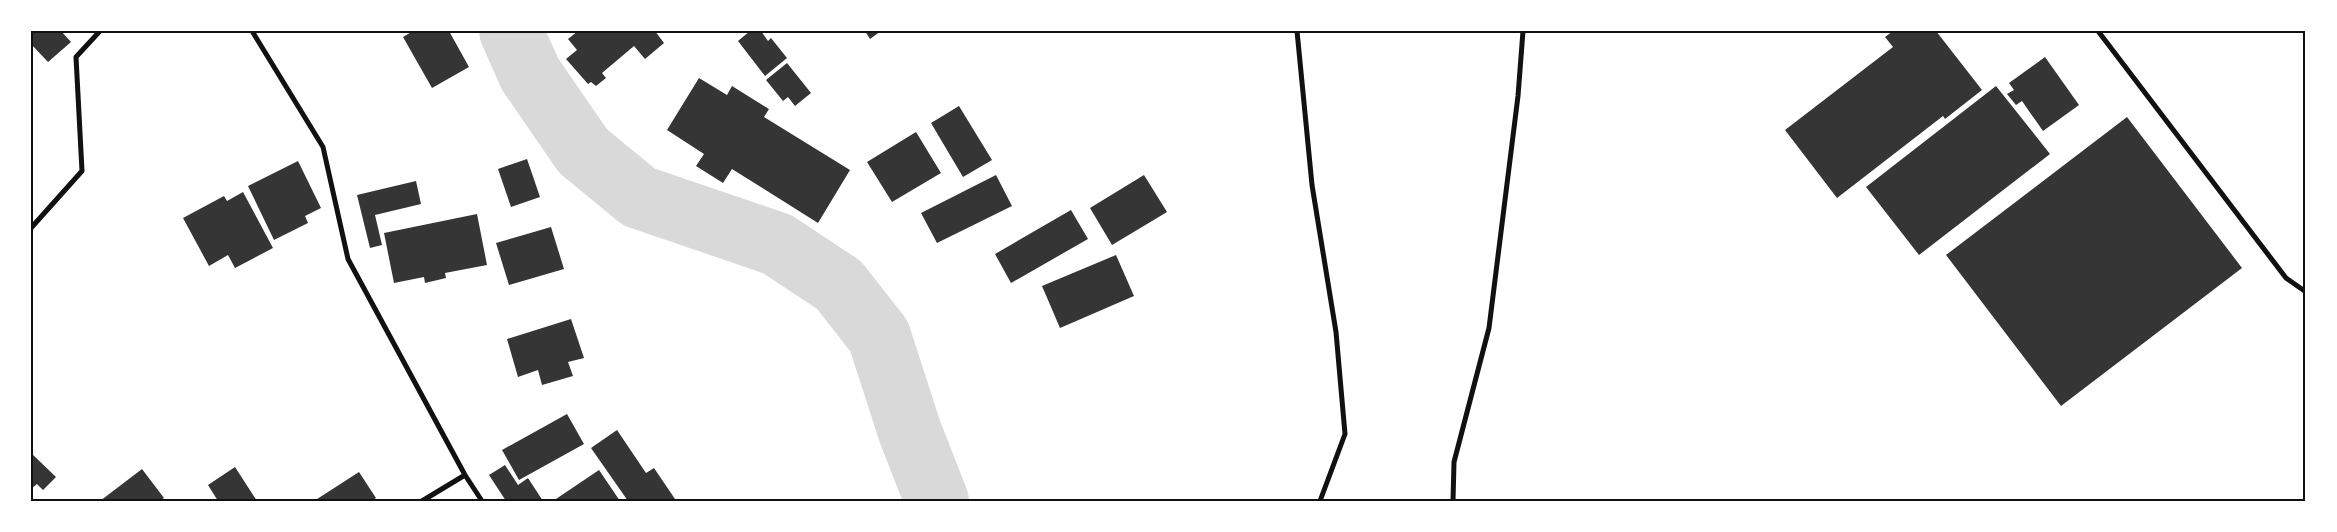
<svg xmlns="http://www.w3.org/2000/svg" width="2337" height="532" viewBox="0 0 2337 532" font-family="'Asap Condensed',sans-serif">
<style>
.lines{fill:none;stroke-linecap:round;stroke-linejoin:round}
.river{stroke:#d9d9d9;stroke-width:64}
.building{fill:#353535}
.minor{stroke:#111;stroke-width:5}
.neatline{fill:none;stroke:#111;stroke-width:2}
</style>
<rect width="100%" height="100%" fill="#fff"/>
<g class="lines">
<path class="river" d="M 511,31 L 530,74 L 583,151 L 639,197 L 777,244 L 839,285 L 879,336 L 910,432 L 937,501"/>
</g>
<path class="building" d="M 31,31 L 61,31 L 71,42 L 48,62 L 31,44 Z
M 413,31 L 449,31 L 469,67 L 432,88 L 403,37 Z
M 578,31 L 655,31 L 664,43 L 645,59 L 634,46 L 602,73 L 606,78 L 596,86 L 591,82 L 588,84 L 566,59 L 577,50 L 568,39 Z
M 750,31 L 761,31 L 768,41 L 771,38 L 787,58 L 765,76 L 738,41 Z
M 865,31 L 881,31 L 870,39 Z
M 1893,31 L 1936,31 L 1982,90 L 1945,119 L 1943,116 L 1837,198 L 1785,130 L 1893,47 L 1885,37 Z
M 2045,57 L 2079,105 L 2043,131 L 2022,101 L 2016,105 L 2007,94 L 2014,90 L 2009,83 Z
M 787,63 L 811,93 L 795,106 L 788,97 L 783,101 L 766,80 Z
M 699,78 L 727,95 L 732,86 L 769,109 L 764,117 L 850,170 L 818,223 L 732,169 L 723,183 L 696,166 L 704,154 L 667,130 Z
M 1996,86 L 2050,154 L 1919,255 L 1866,187 Z
M 959,106 L 992,160 L 963,177 L 931,123 Z
M 2127,117 L 2242,268 L 2061,406 L 1946,255 Z
M 916,132 L 941,173 L 892,202 L 867,162 Z
M 527,159 L 540,197 L 511,207 L 498,169 Z
M 298,161 L 321,208 L 305,216 L 308,223 L 274,240 L 248,186 Z
M 996,175 L 1012,206 L 937,243 L 921,213 Z
M 1144,175 L 1167,212 L 1112,245 L 1090,208 Z
M 416,181 L 421,204 L 375,215 L 382,245 L 370,248 L 357,195 Z
M 243,192 L 273,248 L 235,268 L 228,255 L 209,266 L 183,218 L 224,196 L 227,201 Z
M 1071,210 L 1088,239 L 1011,283 L 995,254 Z
M 477,214 L 487,265 L 445,273 L 446,278 L 425,283 L 424,277 L 394,283 L 384,233 Z
M 551,227 L 564,269 L 509,285 L 496,243 Z
M 1116,255 L 1134,296 L 1060,328 L 1042,286 Z
M 571,319 L 584,358 L 568,362 L 573,376 L 542,385 L 538,370 L 518,377 L 507,339 Z
M 567,414 L 584,444 L 519,480 L 502,450 Z
M 617,430 L 646,473 L 654,468 L 675,499 L 672,501 L 628,501 L 591,448 Z
M 31,453 L 56,477 L 43,490 L 37,484 L 31,489 Z
M 505,465 L 518,485 L 528,478 L 543,501 L 506,501 L 489,475 Z
M 235,467 L 257,501 L 218,501 L 208,485 Z
M 142,469 L 164,498 L 160,501 L 100,501 Z
M 599,470 L 620,501 L 553,501 Z
M 359,472 L 376,498 L 372,501 L 314,501 Z"/>
<g class="lines">
<path class="minor" d="M 252,31 L 323,147 L 348,259 L 465,475 L 482,501
M 1297,31 L 1312,185 L 1336,332 L 1345,434 L 1320,501
M 2098,31 L 2286,278 L 2306,292
M 31,228 L 82,171 L 76,57 L 100,31
M 422,501 L 465,475
M 1453,501 L 1454,462 L 1489,328 L 1518,96 L 1523,31"/>
</g>
<rect width="2337" height="532" fill="none" stroke="#ffffff" stroke-width="65"/>
<rect x="32" y="32" width="2272" height="468" class="neatline"/>
</svg>
